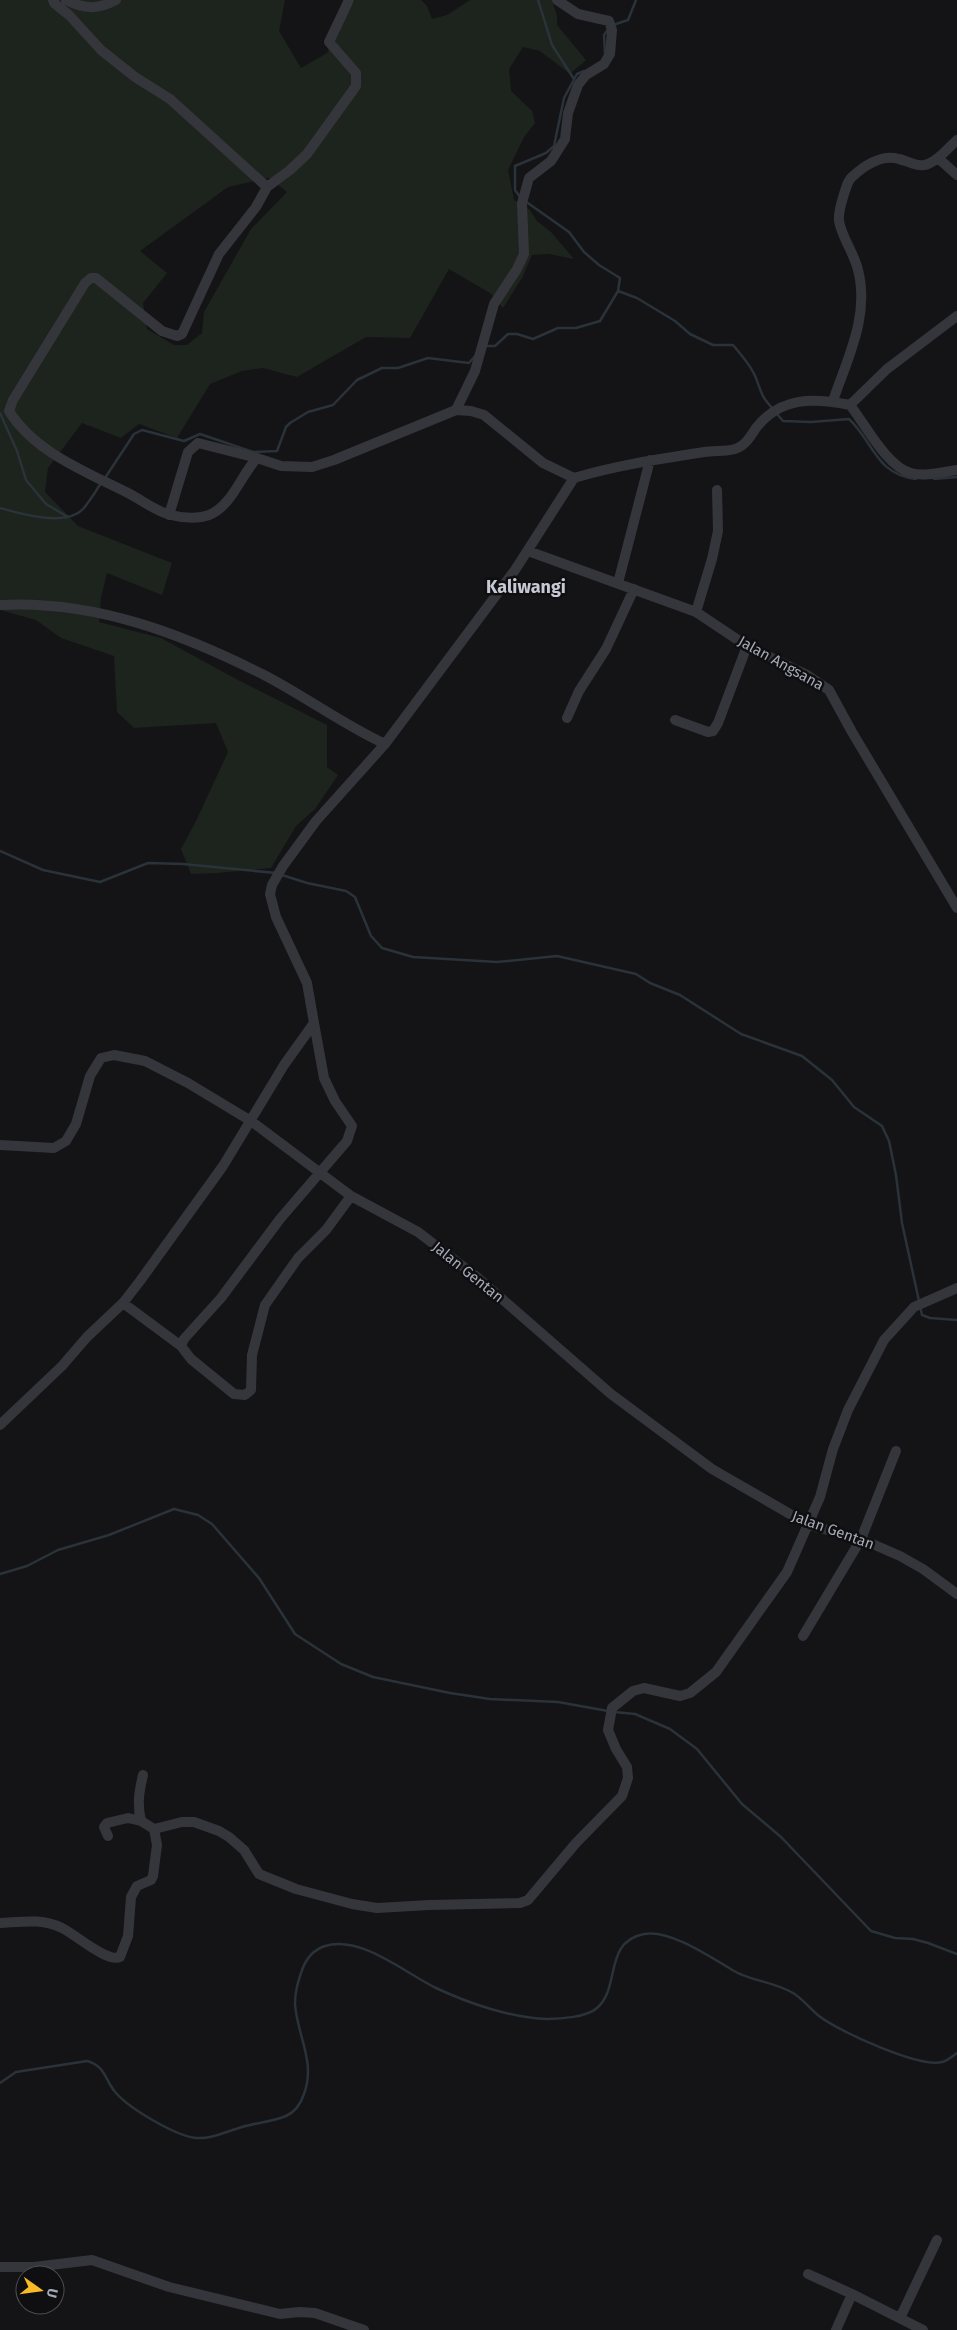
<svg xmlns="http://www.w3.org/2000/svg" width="957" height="2330" viewBox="0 0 957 2330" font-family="'Fira Sans',sans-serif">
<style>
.green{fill:#1c241d;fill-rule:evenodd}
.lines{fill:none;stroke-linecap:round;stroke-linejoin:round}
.stream{stroke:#2a323a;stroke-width:2.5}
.minor{stroke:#35363b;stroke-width:10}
.labels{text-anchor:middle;stroke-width:5;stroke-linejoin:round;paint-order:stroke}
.street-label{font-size:15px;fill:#a5aab7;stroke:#0f0f11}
.quarter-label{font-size:18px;font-weight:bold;fill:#c6c9d3;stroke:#0f0f11}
</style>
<rect width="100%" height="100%" fill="#141416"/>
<path class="green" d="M 0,0 L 285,0 L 279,31 L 301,68 L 327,53 L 355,0 L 421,0 L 427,6 L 432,19 L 447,15 L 470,0 L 552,0 L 557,16 L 557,25 L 586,60 L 570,74 L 540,51 L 523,47 L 509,69 L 511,91 L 532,111 L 535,123 L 524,137 L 508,170 L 514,200 L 530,210 L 537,221 L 551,232 L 574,259 L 549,254 L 532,255 L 522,278 L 503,308 L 490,293 L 449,269 L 410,338 L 366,337 L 297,377 L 263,368 L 242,371 L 210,384 L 177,438 L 139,424 L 121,438 L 82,423 L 48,468 L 45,492 L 78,526 L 172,563 L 162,595 L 107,573 L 101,598 L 99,622 L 161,638 L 236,679 L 327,725 L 327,767 L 338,775 L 315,809 L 296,826 L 271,868 L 217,873 L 191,874 L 181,849 L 196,821 L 228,752 L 216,723 L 134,728 L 117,712 L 114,656 L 61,638 L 36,620 L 0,610 ZM 269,178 L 287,192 L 251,229 L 204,312 L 202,333 L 187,345 L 174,345 L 147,329 L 143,303 L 167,273 L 140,251 L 228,187 Z"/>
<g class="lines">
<path class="stream" d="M 538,0 L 552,45 L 574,79
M 613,25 L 628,20 L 636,0
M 605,55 L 604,35 L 609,28
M 520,197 L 515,190 L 515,166 L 546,153 L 554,146 L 564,98 L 577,74 L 584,71
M 525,201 L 569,232 L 584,252 L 599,265 L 620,278 L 618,291 L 637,298 L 675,321 L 690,334 L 713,345 L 733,345 C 742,356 751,365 756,378 C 762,394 761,396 773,409
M 486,346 L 495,346 L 508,334 L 517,334 L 533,339 L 558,328 L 576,328 L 600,321 L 618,291
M 0,413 L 17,451 L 26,480 L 46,504 L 68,517
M 777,414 L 783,421 L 811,422 L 849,419 C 873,441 876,475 916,479
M 105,478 L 134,434 L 142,430 L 184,441 L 200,434 L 253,452 L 277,451 L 286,427 L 290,423 L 308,412 L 333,405 L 357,380 L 382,368 L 398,368 L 428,358 L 469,363 L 475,356
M 934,479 L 957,477
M 0,508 C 21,514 66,527 83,509 C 90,501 96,491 101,483
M 0,851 L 43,870 L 100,882 L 148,863 L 183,864 L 276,873
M 282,875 L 307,883 L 346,891 L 355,897 L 371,936 L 382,948 L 413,957 L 497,962 L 557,956 L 636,974 L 650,983 L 680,995 L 741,1034 L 802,1056 L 832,1080 L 854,1107 L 882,1126 L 889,1141 L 896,1175 L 902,1223 L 919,1301
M 920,1306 L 922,1315 L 930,1318 L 957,1320
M 0,1574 L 27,1566 L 58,1550 L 109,1535 L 174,1509 L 198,1515 L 212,1524 L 259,1578 L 295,1634 L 341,1664 L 373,1677 L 450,1693 L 490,1699 L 558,1702 L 608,1711
M 614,1712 L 635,1714 L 670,1729 L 697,1749 L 742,1804 L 781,1837 L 871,1931 L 895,1938 L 913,1939 L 928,1943 L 957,1954
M 0,2083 L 16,2072 L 87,2061 C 106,2066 105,2081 116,2093 C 130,2109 176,2136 196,2138 C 210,2139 223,2133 236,2129 C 251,2123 273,2122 286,2116 C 295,2112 301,2103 304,2094 C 316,2062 297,2035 295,2004 C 295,1991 298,1982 302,1970 C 306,1959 313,1950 325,1946 C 361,1935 405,1973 436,1988 C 468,2003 511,2018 547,2019 C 561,2019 587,2017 597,2008 C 621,1987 603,1942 644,1934 C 670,1929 712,1958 734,1971 C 751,1981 775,1982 793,1993 C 803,1999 810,2009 819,2016 C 838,2031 919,2068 942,2062 C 947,2061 953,2056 957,2053"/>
<path class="minor" d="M 53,0 L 54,3 L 69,15 L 101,50 L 135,77 L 170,99 L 267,187 L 256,207 L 219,254 L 182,334 L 177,336 L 162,331 L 96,278 L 91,278 L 85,283 L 13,400 L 9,411 C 35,453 89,473 130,494 C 143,501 157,512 171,515 C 182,518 198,519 209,515 C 232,506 241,475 257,458 L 281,466 L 312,467 L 334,460 L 456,410 L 471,411 L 484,415 L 543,463 L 574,478
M 66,0 C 84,9 98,10 116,0
M 938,158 L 957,175
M 267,187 L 290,170 L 307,154 L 356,86 L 356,73 L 329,42 L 349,0
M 833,401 C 847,359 870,316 858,270 C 855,255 840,234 839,220 C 838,213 842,201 844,194 C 846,189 847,181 852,177 C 864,166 881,154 899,159 C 908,161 918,168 928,164 C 939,160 948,148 957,140
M 850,405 L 887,369 L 957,316
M 456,410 L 475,371 L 494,304 L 517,269 L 524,254 L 522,203 L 529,178 L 551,161 L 565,139 L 568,113 L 578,85 L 586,75 L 604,64 L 610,54 L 612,30 L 609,21 L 578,14 L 557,0
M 169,515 L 188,452 L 198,443 L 257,458
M 528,551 L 696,612 L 747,646 L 807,675 L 829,690 L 852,732 L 957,908
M 618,583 L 650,460
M 0,605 C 95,600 183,634 266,676 C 306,697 344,725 385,744 L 515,570 L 574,478 C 617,465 660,459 704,452 C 714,450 725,452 735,449 C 745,446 751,436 756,428 C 781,396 814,398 850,405 C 865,424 887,467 911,473 C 925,477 942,472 957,470
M 696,612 L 712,559 L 718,531 L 717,490
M 567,718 L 579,691 L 606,649 L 634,589
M 675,720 L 708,732 L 713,731 L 718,723 L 747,646
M 314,1023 L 324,1078 L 335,1101 L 352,1126 L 347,1141 L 280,1219 L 221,1298 L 184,1339 L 181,1346 L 191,1359 L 234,1394 L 245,1395 L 251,1390 L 252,1355 L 265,1305 L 298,1258 L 326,1230 L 351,1196
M 0,1145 L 54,1148 L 66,1141 L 76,1124 L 90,1076 L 101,1058 L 114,1055 L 145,1061 L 188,1083 L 251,1121 L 351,1196 L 418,1232 L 478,1278 L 611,1394 L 712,1469 L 809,1525 L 861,1539 L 900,1556 L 923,1569 L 957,1594
M 123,1303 L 181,1346
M 0,1425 L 62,1366 L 87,1337 L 123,1303 L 140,1281 L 223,1166 L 284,1065 L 314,1023 L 307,983 L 276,917 L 270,894 L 272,885 L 283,866 L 316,821 L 385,744
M 803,1636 L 861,1539 L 896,1451
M 143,1775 C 139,1792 137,1804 141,1821 L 154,1829
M 154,1829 L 182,1822 L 194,1822 L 219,1831 L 229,1837 L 244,1850 L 259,1874 L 296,1889 L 352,1904 L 377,1908 L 429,1905 L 520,1903 L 528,1900 L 576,1843 L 622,1796 L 628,1778 L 627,1767 L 616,1749 L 608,1730 L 612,1708 L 633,1691 L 644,1688 L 680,1696 L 690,1693 L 716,1672 L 787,1572 L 820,1497 L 833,1449 L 848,1410 L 884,1340 L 914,1307 L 957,1288
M 108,1836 L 104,1827 L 107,1823 L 128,1818 L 141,1821
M 0,1923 C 21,1922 42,1918 62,1928 C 75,1934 107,1963 120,1957 L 128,1936 L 131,1897 L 137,1886 L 151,1880 L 153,1876 L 157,1845 L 154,1829
M 0,2267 L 34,2267 L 92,2260 L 169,2287 L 280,2314 L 299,2312 L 315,2313 L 364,2330
M 808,2274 L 852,2294 L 836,2330
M 852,2294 L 923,2330
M 900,2318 L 937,2240"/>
</g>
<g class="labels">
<g class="street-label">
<text transform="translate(781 663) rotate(29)" y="5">Jalan Angsana</text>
<text transform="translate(468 1272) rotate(39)" y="5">Jalan Gentan</text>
<text transform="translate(833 1530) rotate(20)" y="5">Jalan Gentan</text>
</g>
<g class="quarter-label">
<text x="526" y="593">Kaliwangi</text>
</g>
</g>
<g transform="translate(40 2290) rotate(104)"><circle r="24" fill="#0f0f11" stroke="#4b4d53"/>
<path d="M0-4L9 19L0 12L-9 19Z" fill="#f9ba28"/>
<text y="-8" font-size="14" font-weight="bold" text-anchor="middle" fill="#a5aab7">U</text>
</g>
</svg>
